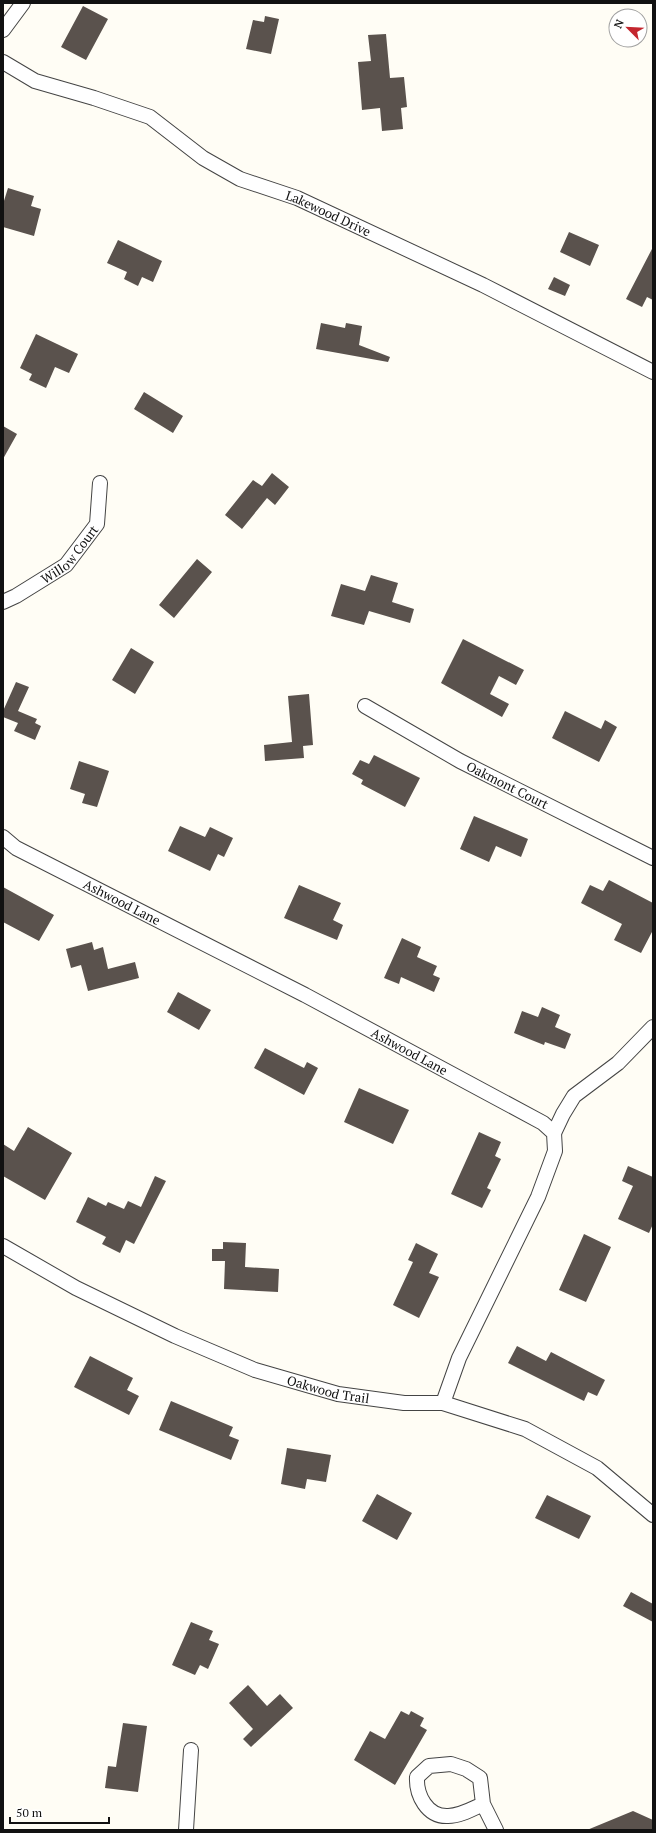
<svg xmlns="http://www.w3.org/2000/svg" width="656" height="1833" viewBox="0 0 656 1833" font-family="'PT Serif',serif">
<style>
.building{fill:#5a524d}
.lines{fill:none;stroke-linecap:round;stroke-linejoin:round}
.minor-casing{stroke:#444;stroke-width:16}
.minor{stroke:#fff;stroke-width:14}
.labels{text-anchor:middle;stroke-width:4;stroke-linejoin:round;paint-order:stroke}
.street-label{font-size:13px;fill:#111;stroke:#fff}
</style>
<rect width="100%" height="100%" fill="#fffdf5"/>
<path class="building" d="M 83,6 L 108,19 L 86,60 L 61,47 Z
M 265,16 L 279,19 L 271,54 L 246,49 L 253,20 L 264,22 Z
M 386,34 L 390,78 L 404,77 L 407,107 L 401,108 L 403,129 L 382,131 L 380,108 L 362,110 L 358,62 L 371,61 L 368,35 Z
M 8,188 L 34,196 L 31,206 L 41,209 L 34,236 L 3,227 L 3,204 Z
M 569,232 L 599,245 L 590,266 L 560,252 Z
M 118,240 L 162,261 L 153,282 L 142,277 L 138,286 L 124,279 L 127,272 L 107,263 Z
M 653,247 L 653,300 L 647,297 L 642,307 L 626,299 Z
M 554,277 L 570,285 L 565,296 L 548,289 Z
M 321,323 L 345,328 L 346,323 L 362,326 L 359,345 L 390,357 L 388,362 L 316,349 Z
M 36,334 L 78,354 L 69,373 L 55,367 L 46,388 L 29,380 L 32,374 L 20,368 Z
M 144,392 L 183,416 L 173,433 L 134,409 Z
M 3,426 L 17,434 L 3,459 Z
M 272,473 L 289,487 L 275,505 L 267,498 L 242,529 L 225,515 L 253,480 L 262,486 Z
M 197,559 L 212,572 L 174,618 L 159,605 Z
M 371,575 L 398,583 L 392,602 L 414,609 L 410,623 L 369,611 L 364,625 L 331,616 L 341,584 L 365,591 Z
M 463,639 L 524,670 L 516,685 L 499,676 L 490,694 L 509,704 L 502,717 L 441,683 Z
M 131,648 L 154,662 L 135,694 L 112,680 Z
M 16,682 L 29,687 L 18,711 L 37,719 L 35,723 L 41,726 L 35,740 L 14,731 L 18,723 L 3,717 L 3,711 Z
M 309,694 L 313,745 L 303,746 L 304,758 L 265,761 L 264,745 L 292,742 L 288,696 Z
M 565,711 L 601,729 L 605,720 L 617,727 L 599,762 L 552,738 Z
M 374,755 L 420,778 L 405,807 L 361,784 L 363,780 L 352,774 L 360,760 L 369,764 Z
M 79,761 L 109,771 L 97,807 L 82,803 L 85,794 L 70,789 Z
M 474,816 L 528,839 L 521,857 L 496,846 L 489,862 L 460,849 Z
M 180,826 L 205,837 L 210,827 L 233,838 L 224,857 L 218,854 L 210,871 L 168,851 Z
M 609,880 L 653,903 L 653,930 L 641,953 L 614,940 L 622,924 L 581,903 L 590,885 L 603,891 Z
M 299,885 L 341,903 L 333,920 L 343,925 L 337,940 L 284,918 Z
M 3,887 L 54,915 L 39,941 L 3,922 Z
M 402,938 L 421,947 L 417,957 L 437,966 L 433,975 L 440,978 L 434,992 L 401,977 L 399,984 L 384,978 Z
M 92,942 L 94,950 L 103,947 L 108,969 L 135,962 L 139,978 L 88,991 L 81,965 L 71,968 L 66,949 Z
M 178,992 L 211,1010 L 199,1030 L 167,1012 Z
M 542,1007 L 560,1015 L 555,1027 L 571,1034 L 565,1049 L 545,1042 L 544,1045 L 514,1033 L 522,1011 L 538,1017 Z
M 265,1048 L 304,1068 L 307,1062 L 318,1068 L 304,1095 L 254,1068 Z
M 359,1088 L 409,1110 L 393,1144 L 344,1122 Z
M 28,1127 L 72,1153 L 45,1200 L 3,1176 L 3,1144 L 14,1151 Z
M 479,1132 L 501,1142 L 495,1156 L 501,1159 L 487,1188 L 491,1190 L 482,1208 L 451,1194 Z
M 628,1166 L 653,1177 L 653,1224 L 649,1233 L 618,1219 L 633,1186 L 622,1181 Z
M 155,1176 L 166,1181 L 134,1244 L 126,1240 L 120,1253 L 102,1244 L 106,1237 L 76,1222 L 88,1197 L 106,1206 L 108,1202 L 124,1209 L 128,1201 L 141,1207 Z
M 584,1234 L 611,1247 L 586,1302 L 559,1290 Z
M 223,1242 L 246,1243 L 245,1267 L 279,1269 L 278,1292 L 224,1289 L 225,1261 L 212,1261 L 212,1249 L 223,1249 Z
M 416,1243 L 438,1254 L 429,1273 L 439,1277 L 419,1318 L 393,1305 L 413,1262 L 408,1260 Z
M 517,1346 L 546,1361 L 551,1352 L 605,1380 L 597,1396 L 588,1392 L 584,1401 L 508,1363 Z
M 90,1356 L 133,1378 L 127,1390 L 139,1396 L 129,1415 L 74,1387 Z
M 171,1401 L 233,1427 L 229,1436 L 239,1440 L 231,1460 L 159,1430 Z
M 287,1448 L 331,1455 L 326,1482 L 307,1479 L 305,1489 L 281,1484 Z
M 377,1494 L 412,1513 L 397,1540 L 362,1521 Z
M 547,1495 L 591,1516 L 579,1539 L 535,1518 Z
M 631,1592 L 653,1604 L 653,1622 L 623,1606 Z
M 191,1622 L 213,1631 L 209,1640 L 219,1644 L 208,1669 L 200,1665 L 195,1675 L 172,1665 Z
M 248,1685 L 267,1706 L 280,1694 L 293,1708 L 251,1747 L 243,1739 L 253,1729 L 229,1703 Z
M 401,1711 L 409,1715 L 411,1711 L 424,1718 L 420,1726 L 427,1730 L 395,1785 L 354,1760 L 370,1731 L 385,1739 Z
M 123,1723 L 147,1726 L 138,1792 L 105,1788 L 108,1766 L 116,1767 Z
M 633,1811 L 653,1820 L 653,1830 L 587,1830 Z"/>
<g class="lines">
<defs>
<g id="minor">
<path d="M 3,30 L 23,3"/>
<path id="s1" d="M 3,62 L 35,81 L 94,98 L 150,117 L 203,158 L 240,179 L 297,198 L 483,285 L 653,372"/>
<path id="s2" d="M 3,602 L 16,596 L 66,565 L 97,524 L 100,483"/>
<path id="s3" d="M 365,706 L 460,761 L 653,858"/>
<path id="s4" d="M 3,837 L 16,848 L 305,995 L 543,1123 L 554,1133 L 555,1151 L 538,1197 L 459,1358 L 443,1403"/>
<path d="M 554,1133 L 563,1114 L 574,1096 L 618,1063 L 653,1027"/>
<path id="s5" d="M 3,1246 L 76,1288 L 175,1336 L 255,1370 L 338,1394 L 404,1403 L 443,1403 L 525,1429 L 597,1468 L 653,1515"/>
<path d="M 483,1804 C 472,1809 460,1816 448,1816 C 427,1817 416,1795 417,1777 L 429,1766 L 451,1764 L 466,1769 L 480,1778 L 483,1804 L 496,1830"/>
<path d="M 186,1830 L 191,1750"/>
</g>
</defs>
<use href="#minor" class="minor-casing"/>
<use href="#minor" class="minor"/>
</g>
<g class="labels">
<g class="street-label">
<text dy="5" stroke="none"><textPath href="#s1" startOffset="362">Lakewood Drive</textPath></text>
<text dy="5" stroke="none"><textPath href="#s2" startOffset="83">Willow Court</textPath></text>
<text dy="5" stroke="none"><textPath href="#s3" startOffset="163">Oakmont Court</textPath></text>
<text dy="5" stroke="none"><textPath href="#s4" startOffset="136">Ashwood Lane</textPath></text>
<text dy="5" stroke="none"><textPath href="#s4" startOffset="460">Ashwood Lane</textPath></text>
<text dy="5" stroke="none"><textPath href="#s5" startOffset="357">Oakwood Trail</textPath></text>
</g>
</g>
<rect width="656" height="1833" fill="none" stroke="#111111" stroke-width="8"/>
<g transform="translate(628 28) rotate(294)"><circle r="19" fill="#ffffff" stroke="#a0a0a0"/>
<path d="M0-3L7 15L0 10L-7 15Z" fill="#c4262e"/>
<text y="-6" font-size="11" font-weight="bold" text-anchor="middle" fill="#111111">N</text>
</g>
<path d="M10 1817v6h99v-6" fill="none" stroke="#111111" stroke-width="2"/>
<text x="16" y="1817" font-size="12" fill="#111111" stroke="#ffffff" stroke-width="3" paint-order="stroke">50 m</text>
</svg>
